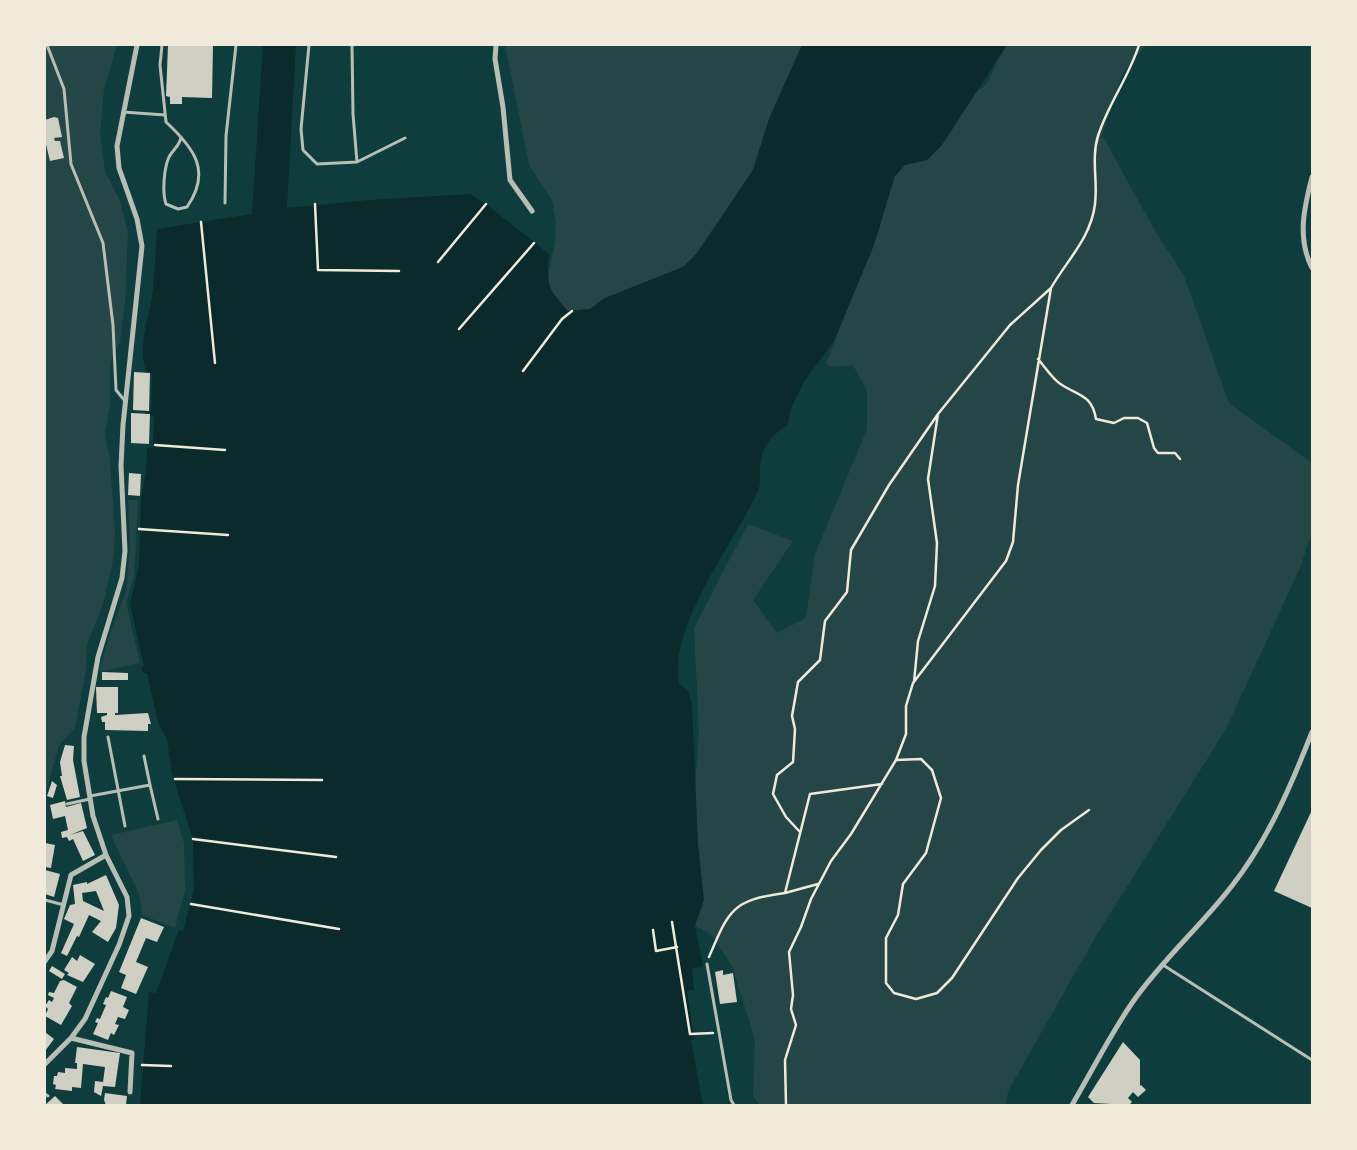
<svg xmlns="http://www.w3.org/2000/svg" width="1357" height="1150" viewBox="0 0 1357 1150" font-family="'Work Sans',sans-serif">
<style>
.green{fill:#244646}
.water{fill:#0a2a2b}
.building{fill:#cfcfc3;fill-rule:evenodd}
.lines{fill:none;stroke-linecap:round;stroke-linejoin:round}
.path{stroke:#f1e9da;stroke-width:2.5}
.service{stroke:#b8beb3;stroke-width:3}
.minor{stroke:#b8beb3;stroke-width:5}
</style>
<rect width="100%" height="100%" fill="#0f3d3e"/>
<path class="green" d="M 45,45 L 117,45 L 104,89 L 100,133 L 105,171 L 120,201 L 128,232 L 125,302 L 120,342 L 110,363 L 110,403 L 105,435 L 110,460 L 115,532 L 114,556 L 103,604 L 87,644 L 86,670 L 75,728 L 59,745 L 45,797 Z
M 505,45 L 802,45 L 769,119 L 753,170 L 697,253 L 683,267 L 605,298 L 590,309 L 567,311 L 549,289 L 547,279 L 555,243 L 556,222 L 552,200 L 529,165 Z
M 1005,45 L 1146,45 L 1122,74 L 1102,135 L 1154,229 L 1184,276 L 1229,403 L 1312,463 L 1312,532 L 1300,568 L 1226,729 L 1096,936 L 1008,1091 L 1006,1105 L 759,1105 L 753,1095 L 755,1040 L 732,966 L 711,934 L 695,926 L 695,787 L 699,732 L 694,628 L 748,524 L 793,541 L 753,600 L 777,633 L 806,618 L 815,554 L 867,429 L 867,392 L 853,365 L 831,367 L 826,363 L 880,226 L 873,167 L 987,84 Z
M 128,500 L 138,500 L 134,576 L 126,603 L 140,663 L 99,672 L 110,633 L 126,592 L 130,547 Z
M 177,820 L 184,843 L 185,890 L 175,928 L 142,915 L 139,894 L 111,835 Z"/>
<path class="water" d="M 263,45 L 296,45 L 287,208 L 369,200 L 470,194 L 486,204 L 549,254 C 547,286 547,287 568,311 L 590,309 L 605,298 L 683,267 L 697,253 L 753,170 L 769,119 L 802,45 L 1007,45 L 942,145 L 927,160 L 905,165 L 895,176 L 874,245 L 834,341 L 805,380 L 790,410 L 788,425 C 770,435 760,450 760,471 C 760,479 761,486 757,493 C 733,545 668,626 679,684 L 688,690 L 692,704 L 698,844 L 704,900 L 695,926 L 703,966 L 692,969 L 694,990 L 687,991 L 694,1039 L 691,1040 L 703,1105 L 140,1105 L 149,992 L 156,993 L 179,930 L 183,931 L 194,889 L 193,839 L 172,774 L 167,739 L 158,722 L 147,673 L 143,673 L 141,667 L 144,666 L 130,604 L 139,566 L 141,499 L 146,473 L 147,448 L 153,448 L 154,416 L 145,414 L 145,413 L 151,412 L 152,374 L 146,371 C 139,348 146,326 151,303 C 155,279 155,253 157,229 L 252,214 Z"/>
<path class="building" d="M 168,45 L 213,45 L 212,98 L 182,97 L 182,104 L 170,104 L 170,97 L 166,96 Z
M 54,117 L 58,118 L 62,137 L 54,138 L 55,141 L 60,141 L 64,158 L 50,161 L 45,140 L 45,120 Z
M 134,372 L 150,373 L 149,411 L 133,410 Z
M 131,413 L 150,414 L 149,444 L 131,443 Z
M 129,473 L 141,474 L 140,496 L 128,495 Z
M 102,672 L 128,673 L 128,680 L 102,680 Z
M 96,687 L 118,687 L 118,713 L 115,713 L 115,715 L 148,713 L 151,724 L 148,724 L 148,731 L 105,730 L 105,722 L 102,722 L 101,717 L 107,715 L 107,713 L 97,713 Z
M 65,745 L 74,746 L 73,760 L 80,797 L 67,800 L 60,776 L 62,776 L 60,762 Z
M 52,781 L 57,785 L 53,798 L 47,796 Z
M 65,801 L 66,807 L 81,803 L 87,828 L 70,835 L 83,831 L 95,855 L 83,861 L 73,839 L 69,841 L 67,837 L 62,838 L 61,832 L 68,830 L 65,816 L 53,819 L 50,805 Z
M 1312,810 L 1312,908 L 1274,891 Z
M 45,843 L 55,845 L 51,868 L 45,867 Z
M 45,870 L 60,874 L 54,897 L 45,894 Z
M 106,875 L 119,905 L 116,928 L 108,942 L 92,932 L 101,921 L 89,915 L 79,937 L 77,936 L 67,956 L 61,953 L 74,924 L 64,919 L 70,905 L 75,904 L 73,885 L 87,882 L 87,884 ZM 96,891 L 104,911 L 83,901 L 82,893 Z
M 141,918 L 164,927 L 157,942 L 146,938 L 136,962 L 148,967 L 136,994 L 121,988 L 126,975 L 119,972 Z
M 80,955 L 95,964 L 83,982 L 67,975 L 69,973 L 64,970 L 72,957 L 77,961 Z
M 52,966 L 65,974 L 62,979 L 49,971 Z
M 723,970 L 723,975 L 733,973 L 737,1002 L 720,1004 L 715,972 Z
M 64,980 L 77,987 L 69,1003 L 72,1006 L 61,1025 L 45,1016 L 48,1009 L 45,1006 L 49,1000 L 52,1002 L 54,998 L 48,995 L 49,992 L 54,993 L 60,981 Z
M 111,991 L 127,997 L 123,1007 L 129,1010 L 125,1019 L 118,1017 L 115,1024 L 119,1025 L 114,1035 L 111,1033 L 108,1040 L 93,1034 L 98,1023 L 95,1022 L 97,1018 L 100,1019 L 106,1005 L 103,1004 L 106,997 L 108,998 Z
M 45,1032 L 54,1039 L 45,1051 Z
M 1123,1042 L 1140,1060 L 1140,1086 L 1141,1085 L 1146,1090 L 1138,1097 L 1133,1092 L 1128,1098 L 1132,1102 L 1129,1105 L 1094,1103 L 1088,1097 Z
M 77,1047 L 120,1053 L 115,1087 L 103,1086 L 101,1096 L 94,1092 L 95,1081 L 103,1082 L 105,1067 L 83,1064 L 81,1088 L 72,1087 L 72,1091 L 55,1089 L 56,1085 L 53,1084 L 54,1076 L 57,1076 L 58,1072 L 65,1073 L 65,1068 L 77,1069 L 77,1063 L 75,1063 Z
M 105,1093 L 127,1096 L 126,1105 L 106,1105 L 104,1100 Z
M 55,1096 L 64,1105 L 45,1105 Z"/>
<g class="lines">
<path class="path" d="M 315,204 L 318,270 L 399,271
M 201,222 L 215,363
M 438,262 L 486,204
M 459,329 L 534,243
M 1038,359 C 1045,367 1053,380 1062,385 C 1079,396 1092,395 1096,419 L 1114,423 L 1124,418 L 1138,418 L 1147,423 L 1154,448 L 1158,453 L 1175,453 L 1180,459
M 523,371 L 562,319 L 572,311
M 155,445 L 225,450
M 139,529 L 228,535
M 914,682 L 918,641 L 935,586 L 937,543 L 928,479 L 938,414 L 1010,325 L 1051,288
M 896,760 L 921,759 L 932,770 L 941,798 L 926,853 L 903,884 L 898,915 L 886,938 L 886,983 L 894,993 L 916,999 L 937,993 L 952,978 L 1018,878 L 1041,850 L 1061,830 L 1089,810
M 175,779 L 322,780
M 800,832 L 786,817 L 773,794 L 777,775 L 793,762 L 795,729 L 792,716 L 798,682 L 820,660 L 825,621 L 847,592 L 851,550 L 889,485 L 938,414
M 193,839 L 336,857
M 785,893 L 818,884
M 191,904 L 339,929
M 672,922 L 690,1034 L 713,1033
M 653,930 L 656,951 L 677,947
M 709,957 C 729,910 732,900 785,893 L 810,794 L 882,784
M 142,1065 L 171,1066
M 786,1105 L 785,1060 L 796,1025 L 791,1009 L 793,995 L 789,952 L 801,927 L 811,899 L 831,861 L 851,834 L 896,760 L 906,734 L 906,706 L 913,683 L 1006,561 L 1013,542 L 1018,485 L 1051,288 C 1067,260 1091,238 1095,204 C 1098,182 1091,158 1098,136 C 1108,104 1129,77 1139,45"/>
<path class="service" d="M 47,45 L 64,89 L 71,164 L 103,243 L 113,325 L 116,390 L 125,401
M 162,45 L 160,65 L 166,122 C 194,148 212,171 187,207 L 178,209 L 166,204 C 162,192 164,168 169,157 C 173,149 180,146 181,137
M 309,45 L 301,129 L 303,150 L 317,164 L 357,162 L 405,138
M 352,45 L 353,114 L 357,162
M 123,112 L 165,115
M 225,203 L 226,136 L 236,45
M 108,737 L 125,826
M 144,756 L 150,785
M 90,796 L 150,785 L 158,819
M 67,804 L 90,799
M 45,900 L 64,905
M 707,964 L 731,1100 L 734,1105
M 1163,965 L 1312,1060
M 45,1094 L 48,1096"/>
<path class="minor" d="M 496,45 L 495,59 L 503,107 L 510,180 L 532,211
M 1312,177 C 1304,208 1297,238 1312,268
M 45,961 L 52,951 L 71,875 L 106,855
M 71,1038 L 132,1053 L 130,1092
M 45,1064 L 71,1038 L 85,1019 L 119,945 L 129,916 L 127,897 L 106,855 L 93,816 L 84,761 L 84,737 L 98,657 L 122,578 L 125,551 L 121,466 L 123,425 L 142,246 L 137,219 L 119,168 L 117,146 L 137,45
M 1072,1105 C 1092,1071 1110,1035 1132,1003 C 1161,961 1200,927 1231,887 C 1267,842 1291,786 1312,732"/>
</g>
<rect width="1357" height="1150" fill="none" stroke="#f1e9da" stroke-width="92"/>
</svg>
